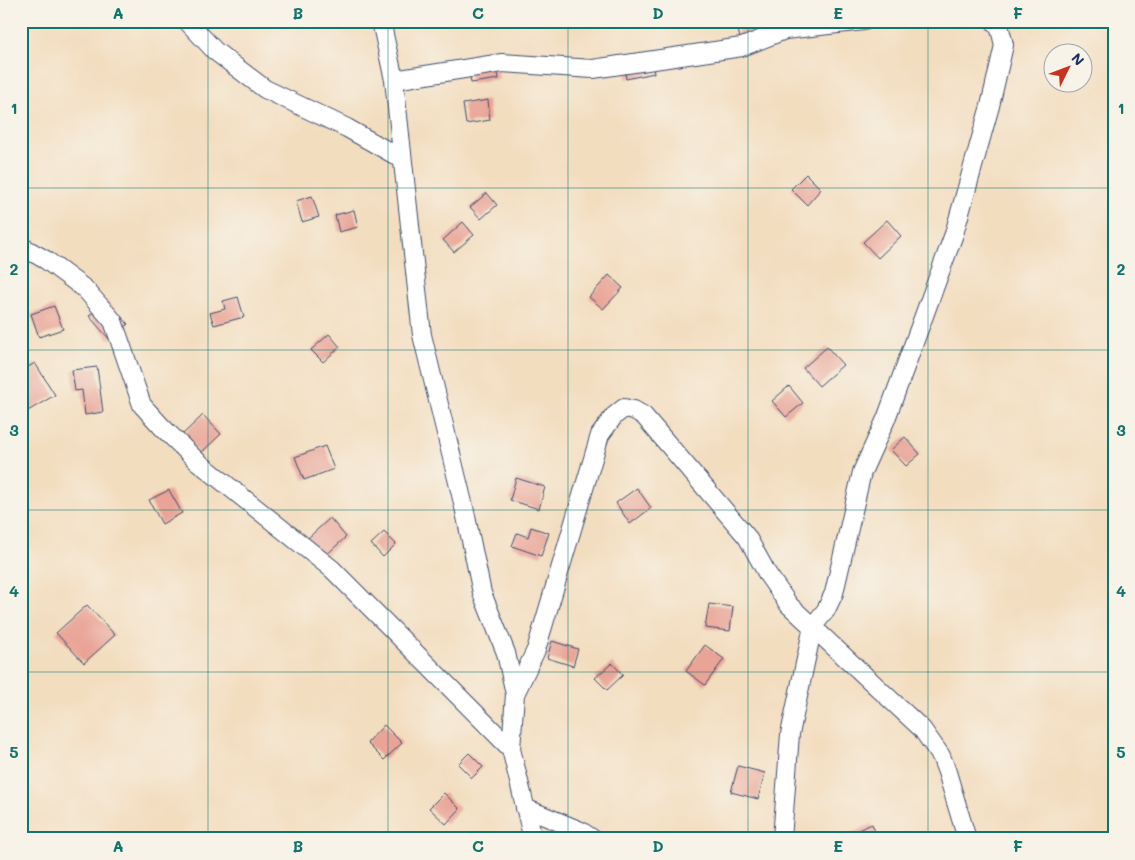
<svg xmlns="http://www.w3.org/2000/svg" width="1135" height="860" viewBox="0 0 1135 860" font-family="Mali,sans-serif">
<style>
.building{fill:#e9a497}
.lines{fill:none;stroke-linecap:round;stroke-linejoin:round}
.street-casing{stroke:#3b496d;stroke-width:20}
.street{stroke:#fff;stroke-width:18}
.grid{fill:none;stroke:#0f766e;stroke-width:1;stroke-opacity:0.55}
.neatline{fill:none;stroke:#0f766e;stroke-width:2}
.grid-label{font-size:16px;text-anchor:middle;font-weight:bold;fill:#0f766e}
</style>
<rect width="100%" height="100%" fill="#f7f3e8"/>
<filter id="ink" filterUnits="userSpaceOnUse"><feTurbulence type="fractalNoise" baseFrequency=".02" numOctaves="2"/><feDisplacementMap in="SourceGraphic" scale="10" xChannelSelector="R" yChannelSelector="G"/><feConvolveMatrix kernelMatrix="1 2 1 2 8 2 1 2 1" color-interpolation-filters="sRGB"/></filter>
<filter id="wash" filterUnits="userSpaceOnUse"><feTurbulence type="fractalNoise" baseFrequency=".0096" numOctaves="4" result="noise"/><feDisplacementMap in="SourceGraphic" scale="20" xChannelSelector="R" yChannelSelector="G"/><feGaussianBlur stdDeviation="1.12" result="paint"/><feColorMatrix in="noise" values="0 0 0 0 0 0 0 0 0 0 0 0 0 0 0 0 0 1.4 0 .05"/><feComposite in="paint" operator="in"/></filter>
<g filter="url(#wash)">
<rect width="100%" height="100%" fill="#f3ddbf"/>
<g id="blocks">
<path class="building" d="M 760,21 L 765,45 L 743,50 L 737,26 Z
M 495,55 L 499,79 L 471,83 L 467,60 Z
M 650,55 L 654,73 L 626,79 L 623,60 Z
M 488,100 L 490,120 L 466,124 L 463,104 Z
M 806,174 L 821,189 L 807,205 L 791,189 Z
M 487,193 L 497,205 L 481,219 L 470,207 Z
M 312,196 L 319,217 L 302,222 L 296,201 Z
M 354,210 L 358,227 L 339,232 L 335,215 Z
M 887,220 L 901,236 L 878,258 L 863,242 Z
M 463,222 L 474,235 L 454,252 L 443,240 Z
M 609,275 L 623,288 L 603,309 L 589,297 Z
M 238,297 L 244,317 L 214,325 L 210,313 L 225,309 L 223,301 Z
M 107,301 L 128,324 L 110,340 L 89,316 Z
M 54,306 L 63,329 L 39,337 L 31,314 Z
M 329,334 L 340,347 L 323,362 L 311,350 Z
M 827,347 L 843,365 L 819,386 L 803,368 Z
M 35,363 L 55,395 L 21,415 L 21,371 Z
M 97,367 L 103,412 L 85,415 L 82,390 L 75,391 L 72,370 Z
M 789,386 L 803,403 L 786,417 L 772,401 Z
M 203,415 L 221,434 L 200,454 L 182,435 Z
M 905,437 L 920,454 L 906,466 L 891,450 Z
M 325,446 L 334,469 L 304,480 L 295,457 Z
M 516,478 L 545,487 L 539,509 L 510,500 Z
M 637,488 L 651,508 L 630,524 L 616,503 Z
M 169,490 L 182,513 L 162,524 L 149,500 Z
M 330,518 L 346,537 L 324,557 L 307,539 Z
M 531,527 L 549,533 L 541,556 L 512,546 L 517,533 L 528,537 Z
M 384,532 L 396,544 L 383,557 L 371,544 Z
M 709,604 L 733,607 L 730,631 L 705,628 Z
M 87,605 L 115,635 L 84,663 L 56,633 Z
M 552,641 L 578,649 L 573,666 L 547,658 Z
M 705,645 L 724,659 L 705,685 L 686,671 Z
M 612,663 L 623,675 L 607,690 L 595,678 Z
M 384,725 L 402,743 L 384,760 L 367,743 Z
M 469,753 L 483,767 L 472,778 L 458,764 Z
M 738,766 L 765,773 L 758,799 L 731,792 Z
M 444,793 L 460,809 L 446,824 L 429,808 Z
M 872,824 L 878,839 L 853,839 L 851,833 Z"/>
</g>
</g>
<g filter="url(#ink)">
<use href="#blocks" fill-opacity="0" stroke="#3b496d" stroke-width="1"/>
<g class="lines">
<defs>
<path id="street" d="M 187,21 L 215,51 L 265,89 L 347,128 L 402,159
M 381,21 L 394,80 L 422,335 L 464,507 L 482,593 L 506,653 L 515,694 L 511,749 L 533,839
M 394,80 L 502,63 L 593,69 L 742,47 L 785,30 L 864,21
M 21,246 L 46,260 L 85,289 L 113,321 L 142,405 L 162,427 L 197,461 L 332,569 L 511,749
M 515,694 L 536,650 L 600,435 L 614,416 L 624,408 L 634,410 L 644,416 L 747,537 L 768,575 L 789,605 L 922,729 L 941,756 L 947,772 L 967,839
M 525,808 L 581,831 L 593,839
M 782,839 L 790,734 L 813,626 L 826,610 L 834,593 L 862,472 L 886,419 L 954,234 L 990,106 L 1004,45 L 1000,29 L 994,21"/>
</defs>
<use href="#street" class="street-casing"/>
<use href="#street" class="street"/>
</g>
</g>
<path class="grid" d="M 208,21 L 208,839M 388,21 L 388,839M 568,21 L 568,839M 748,21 L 748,839M 928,21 L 928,839M 21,188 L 1114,188M 21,350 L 1114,350M 21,510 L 1114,510M 21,672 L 1114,672"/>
<rect width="1135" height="860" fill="none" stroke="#f7f3e8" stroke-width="55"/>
<g transform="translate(1068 68) rotate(48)"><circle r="24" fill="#f7f3e8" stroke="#9fa5b1"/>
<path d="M0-4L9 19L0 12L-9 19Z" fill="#c8321e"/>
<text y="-8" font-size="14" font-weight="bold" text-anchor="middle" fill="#1b2f5e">N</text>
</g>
<rect x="28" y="28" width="1080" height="804" class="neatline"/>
<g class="grid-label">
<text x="118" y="19">A</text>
<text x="298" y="19">B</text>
<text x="478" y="19">C</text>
<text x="658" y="19">D</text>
<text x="838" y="19">E</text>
<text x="1018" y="19">F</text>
<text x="14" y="114">1</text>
<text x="1121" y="114">1</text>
<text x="14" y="275">2</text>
<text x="1121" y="275">2</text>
<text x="14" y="436">3</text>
<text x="1121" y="436">3</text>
<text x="14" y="597">4</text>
<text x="1121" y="597">4</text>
<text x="14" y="758">5</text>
<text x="1121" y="758">5</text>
<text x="118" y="852">A</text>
<text x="298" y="852">B</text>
<text x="478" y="852">C</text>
<text x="658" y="852">D</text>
<text x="838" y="852">E</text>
<text x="1018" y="852">F</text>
</g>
</svg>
